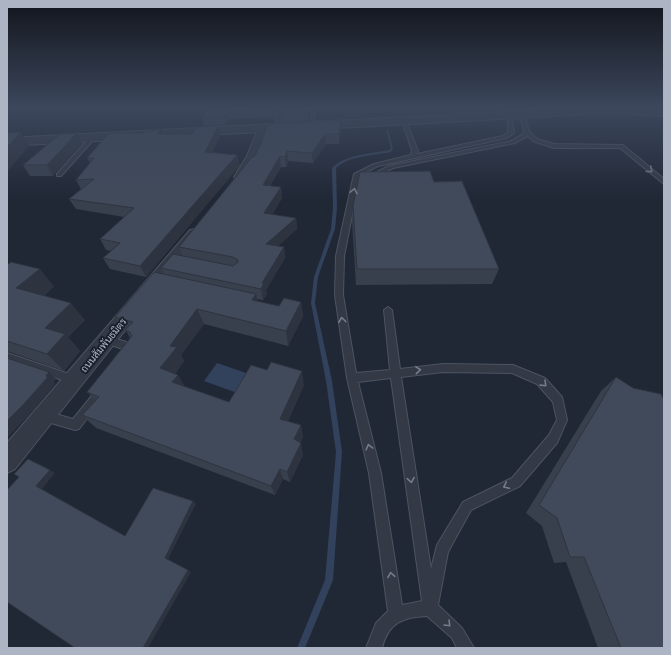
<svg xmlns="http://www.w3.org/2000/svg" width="671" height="655" viewBox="0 0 671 655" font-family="'IBM Plex Sans',Sarabun,sans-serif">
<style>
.water{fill:#33425c}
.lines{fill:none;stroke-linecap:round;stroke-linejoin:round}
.stream{fill:#33425c;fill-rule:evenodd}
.service-casing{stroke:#4d5461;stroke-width:2}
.minor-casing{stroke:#4d5461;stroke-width:2}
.tertiary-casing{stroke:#4d5461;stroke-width:2}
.service{fill:#333945;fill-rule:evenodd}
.minor{fill:#333945;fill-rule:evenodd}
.tertiary{fill:#333945;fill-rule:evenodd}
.wall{fill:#38404d}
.shaded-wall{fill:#2e343f}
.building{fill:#414a5a;stroke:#2e343f}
.oneway{stroke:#767d8a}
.labels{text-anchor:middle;stroke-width:3.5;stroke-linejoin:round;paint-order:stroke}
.street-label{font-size:10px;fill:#adb4c3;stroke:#191f2a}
</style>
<rect width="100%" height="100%" fill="#202735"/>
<path class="water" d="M 217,363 L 252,375 L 240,394 L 204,381 Z"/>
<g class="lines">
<path class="stream" d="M 377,108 L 379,108 L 380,112 L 378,112 Z
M 387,129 L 388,130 L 393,148 L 391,152 C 373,156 350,155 336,168 L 337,208 L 335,229 L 318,277 L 315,303 L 332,381 L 342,452 L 333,580 L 305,648 L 297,648 L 325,580 L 336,452 L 326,381 L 311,303 L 314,277 L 331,229 L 333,208 L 332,168 C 346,154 370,154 389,150 L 391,148 L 386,130 Z"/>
<defs>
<path id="service" d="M 310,108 L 314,108 L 315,120 L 311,119 Z
M 514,114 L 518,114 L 525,118 L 529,131 L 537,139 L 554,144 L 623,145 L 664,179 L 664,184 L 620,148 L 554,148 L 533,141 L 527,135 L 526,137 L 515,143 L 393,168 L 378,176 L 376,183 L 371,182 L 373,174 L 389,166 L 511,141 L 522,135 L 524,131 L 521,120 L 516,117 L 512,120 L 514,133 L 507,138 L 378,166 L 360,175 L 344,256 L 343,295 L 356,373 L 390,370 L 384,310 L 388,307 L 392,310 L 400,369 L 443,364 L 513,365 L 545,378 L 562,397 L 567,420 L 557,443 L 520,486 L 471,510 L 448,552 L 438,605 L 462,628 L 474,648 L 457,648 L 452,638 L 427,616 C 403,617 388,623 382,648 L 366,648 L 376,623 L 388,611 L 369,473 L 347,378 L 335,295 L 336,256 L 354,174 L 374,164 L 411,155 L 412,151 L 402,120 L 406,121 L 418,151 L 417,154 L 503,136 L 508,132 L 508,120 ZM 443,372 L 512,373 L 537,384 L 553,402 L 557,420 L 549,435 L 512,478 L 463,502 L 437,545 L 431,569 L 401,377 ZM 391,378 L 422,601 L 402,605 L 381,473 L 358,382 Z
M 90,137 L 95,138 L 61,176 L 57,176 L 57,174 Z
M 108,336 L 138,346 L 140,349 L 138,352 L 135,353 L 105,343 L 103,340 L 105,337 Z
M 7,353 L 78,377 L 79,380 L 78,383 L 74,384 L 7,361 Z
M 103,386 L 107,387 L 108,390 L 107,393 L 79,429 L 75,430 L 41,420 L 40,416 L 41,412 L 45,411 L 73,419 L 99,387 Z"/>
<path id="minor" d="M 274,108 L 284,108 L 282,123 L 276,123 Z
M 508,108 L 517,108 L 518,109 L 513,112 Z
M 263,126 L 268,129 L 259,156 L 244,180 L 236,180 L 234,177 L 247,156 L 258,129 Z
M 195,229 L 200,230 L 202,233 L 200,236 L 15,469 L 7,473 L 7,443 L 190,230 Z"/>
<path id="tertiary" d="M 580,108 L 664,110 L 664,116 L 608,113 L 7,146 L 7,138 Z"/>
</defs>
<use href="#service" class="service-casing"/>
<use href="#minor" class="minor-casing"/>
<use href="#tertiary" class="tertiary-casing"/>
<use href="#service" class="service"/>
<use href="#minor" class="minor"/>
<use href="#tertiary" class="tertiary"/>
</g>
<path class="wall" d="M 192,108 L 274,108 L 273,117 L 228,119 L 226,125 L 204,126 L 202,118 L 206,111 L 194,113 Z
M 308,114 L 308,121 L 284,122 L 283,115 Z
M 341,121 L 341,130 L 339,144 L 326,144 L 313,163 L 288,161 L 286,167 L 281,167 L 270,186 L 281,187 L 282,198 L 272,215 L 296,218 L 297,229 L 278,246 L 284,247 L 285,258 L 266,290 L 267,294 L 263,300 L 257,299 L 258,301 L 279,306 L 301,302 L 303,316 L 288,346 L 204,324 L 181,355 L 184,361 L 175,374 L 184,386 L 229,402 L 304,385 L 288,421 L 301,425 L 303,437 L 300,443 L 303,455 L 290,482 L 283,479 L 275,495 L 96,428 L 82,415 L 96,400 L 87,392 L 130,338 L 127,332 L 125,332 L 115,317 L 164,274 L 161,268 L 182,255 L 179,247 L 254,157 Z
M 161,129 L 163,134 L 220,136 L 212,152 L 237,155 L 240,165 L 146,277 L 110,269 L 103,258 L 111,251 L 106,250 L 100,239 L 124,217 L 76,209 L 69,199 L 81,189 L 76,180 L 90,163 L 87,158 L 140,133 Z
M 77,133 L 82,143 L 53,176 L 30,176 L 23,165 Z
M 434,182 L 499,269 L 492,284 L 356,285 L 352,221 L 353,206 Z
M 7,265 L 54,286 L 44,296 L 85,320 L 68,337 L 80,351 L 64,371 L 7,351 Z
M 616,377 L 664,648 L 598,648 L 566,562 L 554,563 L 542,526 L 526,513 L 601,391 Z"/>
<path class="shaded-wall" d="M 192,108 L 212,108 L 212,111 L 194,113 Z
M 272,108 L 274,108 L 273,117 L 272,109 Z
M 227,112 L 228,119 L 226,125 L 224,117 Z
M 341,121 L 341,130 L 339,144 L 339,134 Z
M 218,126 L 220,136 L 208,162 L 205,152 Z
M 161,129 L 164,139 L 158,134 Z
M 21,132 L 29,146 L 7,172 L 7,147 Z
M 77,133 L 82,143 L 53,176 L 47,165 Z
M 325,134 L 326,144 L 313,163 L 312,153 Z
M 287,151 L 288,161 L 286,167 L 285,157 Z
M 237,155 L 240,165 L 146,277 L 140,266 Z
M 280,156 L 281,167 L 264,196 L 263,185 Z
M 281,187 L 282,198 L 266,224 L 264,213 Z
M 296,218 L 297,229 L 268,255 L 266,244 Z
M 284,247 L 285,258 L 266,290 L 267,294 L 263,300 L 261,289 L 262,283 Z
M 40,269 L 54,286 L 32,306 L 16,288 Z
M 256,294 L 259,308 L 252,300 Z
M 301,302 L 303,316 L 288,346 L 286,331 Z
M 71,303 L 85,320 L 68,337 L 80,351 L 64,371 L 47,354 L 45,328 Z
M 197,309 L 204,324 L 181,355 L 184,361 L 169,382 L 160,368 L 170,346 Z
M 302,371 L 304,385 L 283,431 L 280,419 Z
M 49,372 L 56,379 L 54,382 L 55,384 L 32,412 L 7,438 L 7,421 Z
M 178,375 L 186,388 L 172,382 Z
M 301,425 L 303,437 L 297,451 L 294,439 Z
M 301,443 L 303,455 L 290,482 L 287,472 Z
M 280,469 L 283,479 L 275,495 L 271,486 Z
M 50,470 L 55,473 L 42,489 L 36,486 Z
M 193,501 L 196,504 L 168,559 L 191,572 L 148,648 L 143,648 L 165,558 Z"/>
<path class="building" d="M 208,108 L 272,108 L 272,109 L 227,112 L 224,117 L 202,118 Z
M 284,108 L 307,108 L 308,114 L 283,115 Z
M 341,121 L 339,134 L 325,134 L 312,153 L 287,151 L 285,157 L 280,156 L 263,185 L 281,187 L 264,213 L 296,218 L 266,244 L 284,247 L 262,283 L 264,283 L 261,289 L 161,268 L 173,254 L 233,266 L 238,262 L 238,260 L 233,257 L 179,247 L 252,157 L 254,157 L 260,146 L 268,124 Z
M 218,126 L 205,152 L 237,155 L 140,266 L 103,258 L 120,243 L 100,239 L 134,208 L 69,199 L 94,179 L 76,180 L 94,158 L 87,158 L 109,133 L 140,133 L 161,129 L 158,134 L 192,134 L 196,127 Z
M 21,132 L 7,147 L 7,133 Z
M 77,133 L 47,165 L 23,165 L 60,134 Z
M 430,171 L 434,182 L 462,181 L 499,269 L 357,269 L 353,206 L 360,172 Z
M 11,262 L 40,269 L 16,288 L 71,303 L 45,328 L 65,334 L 47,354 L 7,341 L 7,265 Z
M 154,272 L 256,294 L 252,300 L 279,306 L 284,298 L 301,302 L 286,331 L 197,309 L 170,346 L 177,347 L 160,368 L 178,375 L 172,382 L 229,402 L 251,365 L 267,370 L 271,362 L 302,371 L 280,419 L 301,425 L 294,439 L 301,443 L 287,472 L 280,469 L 271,486 L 82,415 L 99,397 L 87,392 L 132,336 L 130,332 L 125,330 L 133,322 L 115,317 Z
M 7,358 L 49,372 L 46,376 L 48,377 L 23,405 L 7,421 Z
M 616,377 L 633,388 L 661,394 L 664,400 L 664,648 L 621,648 L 584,557 L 570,557 L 557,518 L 539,505 Z
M 28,459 L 50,470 L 36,486 L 125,536 L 153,488 L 193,501 L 165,558 L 188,570 L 143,648 L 75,648 L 7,602 L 7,490 L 19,477 L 14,474 Z"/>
<defs><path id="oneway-chevron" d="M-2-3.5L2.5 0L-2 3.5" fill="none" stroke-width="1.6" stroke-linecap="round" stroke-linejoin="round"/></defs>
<g class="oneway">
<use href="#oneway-chevron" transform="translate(650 170) rotate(40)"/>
<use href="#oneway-chevron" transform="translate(354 191) rotate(-78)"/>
<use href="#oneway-chevron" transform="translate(342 320) rotate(-97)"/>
<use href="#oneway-chevron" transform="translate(418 370) rotate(-5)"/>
<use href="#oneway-chevron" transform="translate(544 384) rotate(44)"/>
<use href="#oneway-chevron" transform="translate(369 447) rotate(-104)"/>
<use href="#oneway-chevron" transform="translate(411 480) rotate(81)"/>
<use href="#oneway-chevron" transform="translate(506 486) rotate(155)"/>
<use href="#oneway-chevron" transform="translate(391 575) rotate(-99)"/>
<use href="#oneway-chevron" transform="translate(448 624) rotate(45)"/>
</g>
<linearGradient id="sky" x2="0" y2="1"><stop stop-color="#12151d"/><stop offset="0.54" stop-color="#3c475c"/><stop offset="1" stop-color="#3c475c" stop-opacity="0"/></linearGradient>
<rect width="671" height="200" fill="url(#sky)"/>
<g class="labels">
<g class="street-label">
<text transform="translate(103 345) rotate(-51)" y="4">ถนนสัมพันธมิตร</text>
</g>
</g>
<rect width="671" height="655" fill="none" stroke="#adb4c3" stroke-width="16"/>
</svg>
